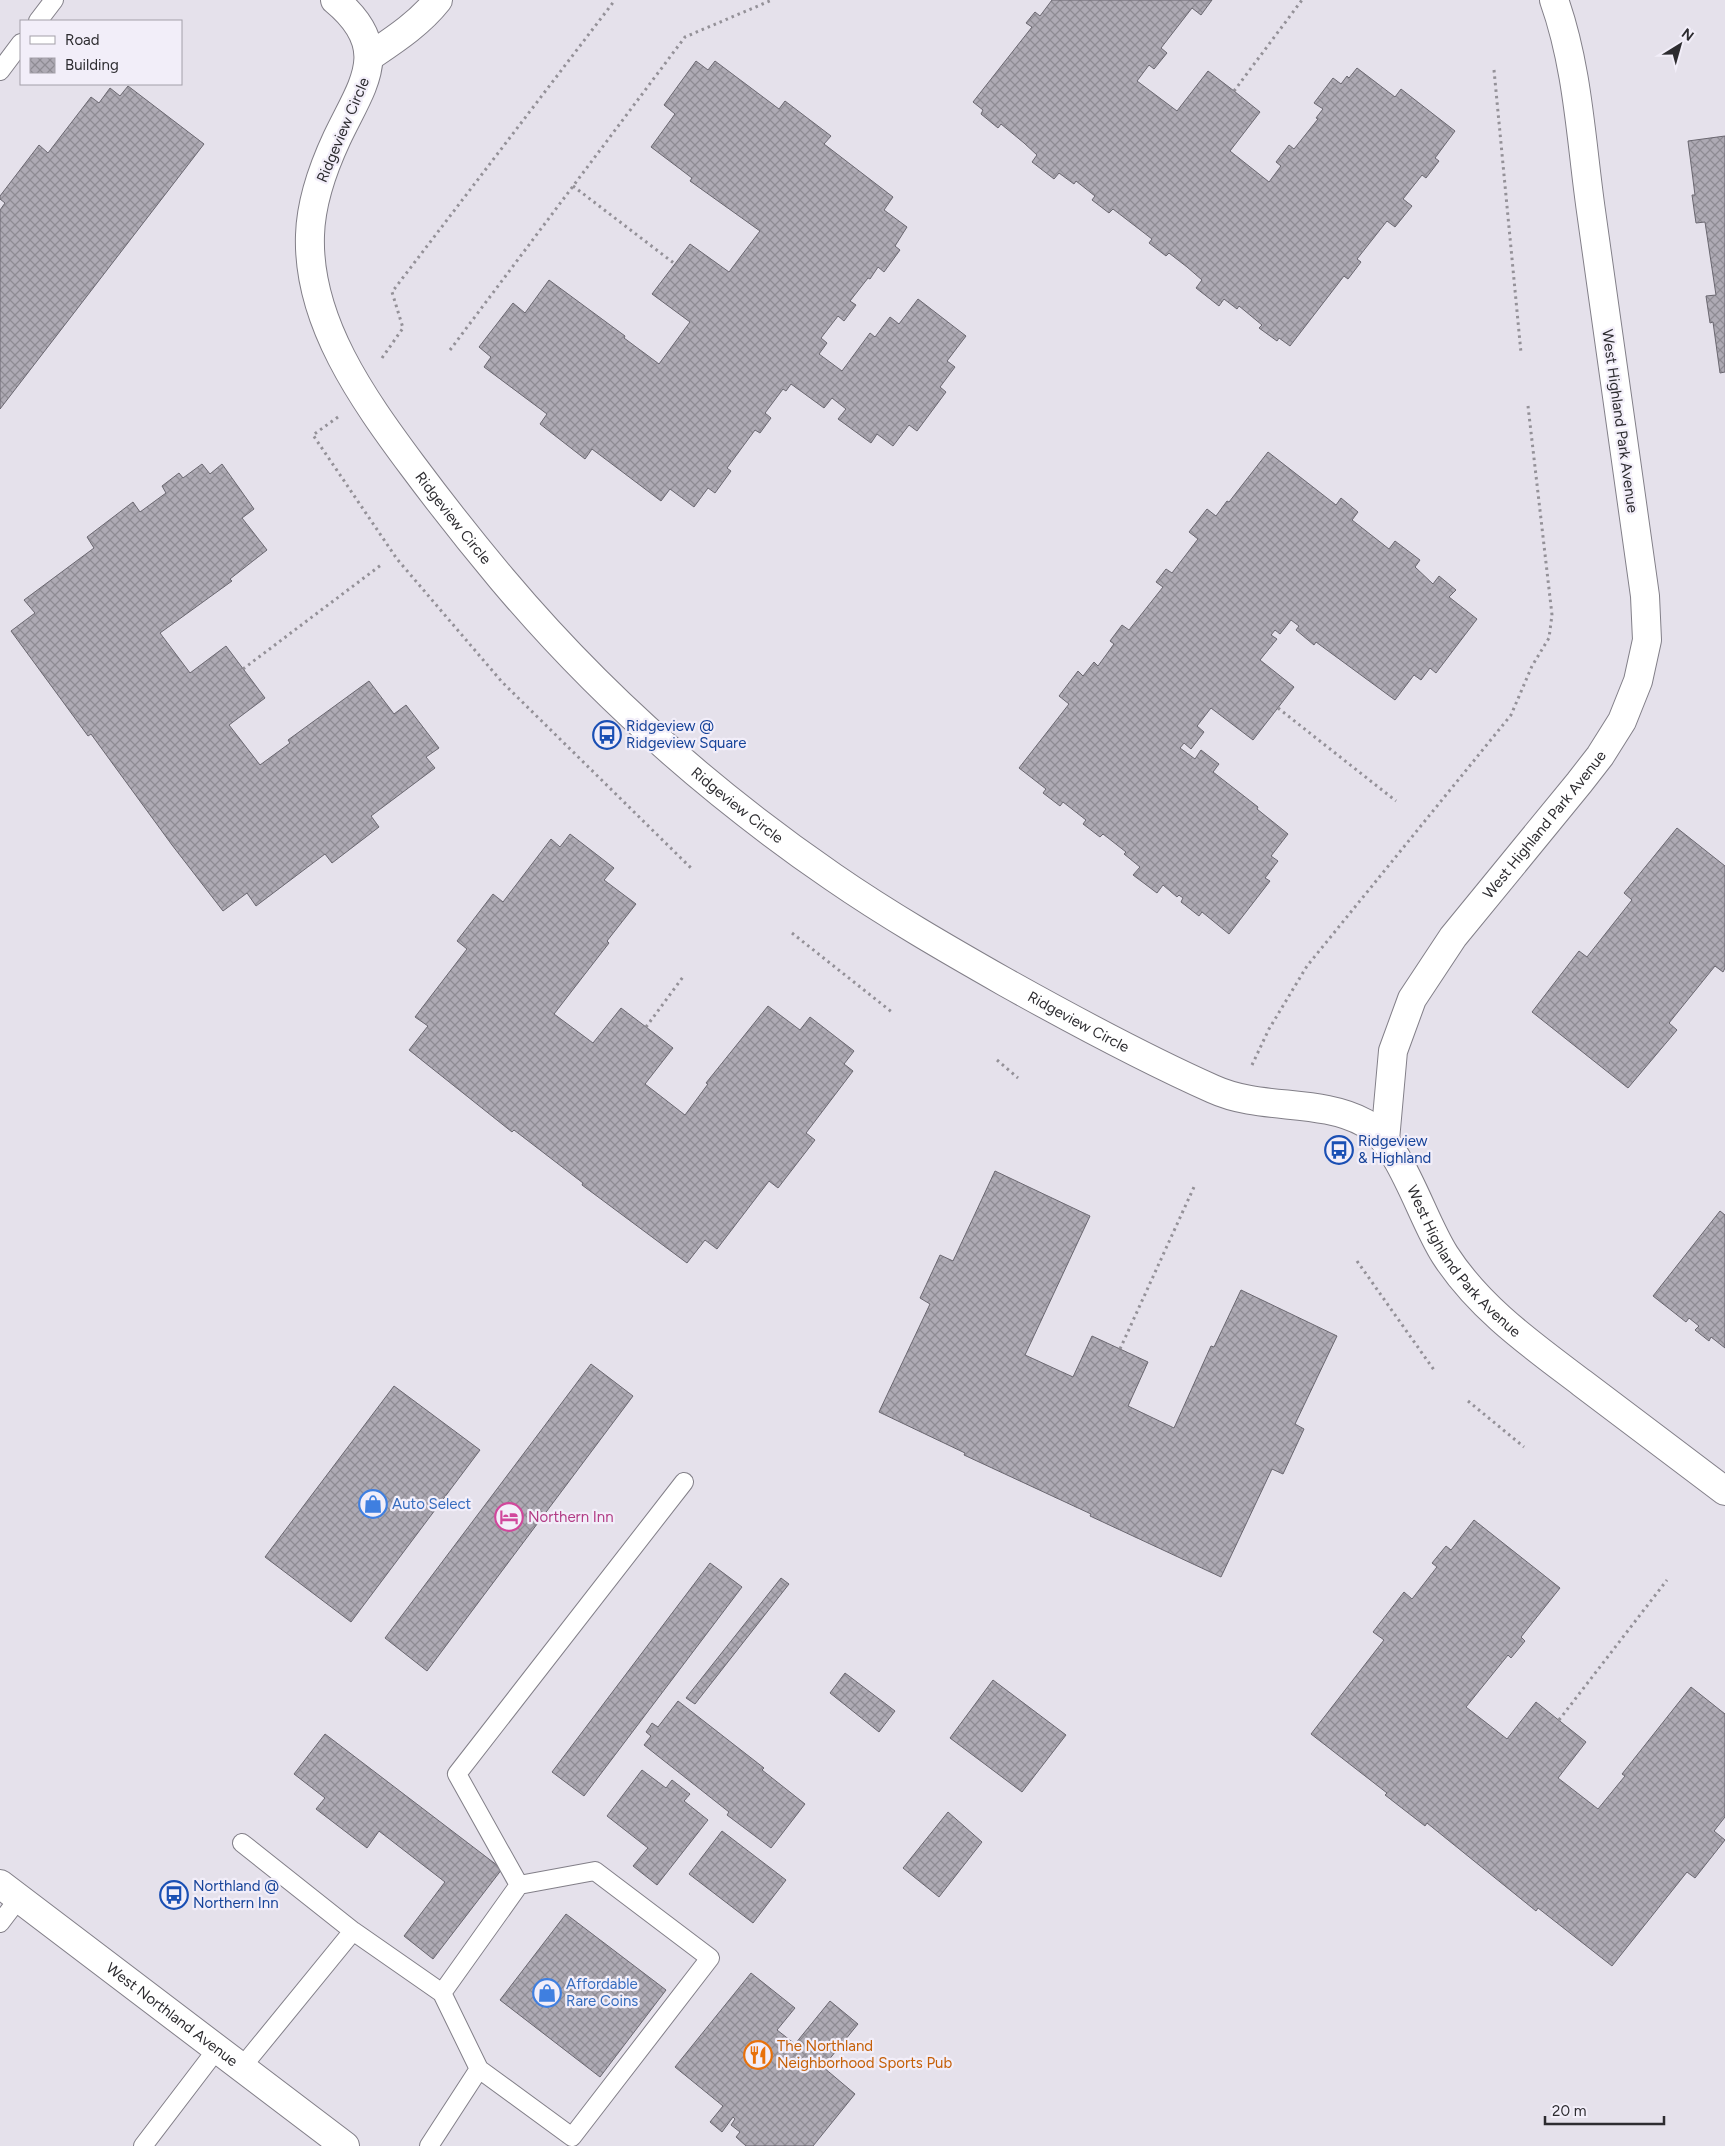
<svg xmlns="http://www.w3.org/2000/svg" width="1725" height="2146" viewBox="0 0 1725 2146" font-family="Figtree,sans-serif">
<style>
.building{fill:url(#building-cross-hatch);stroke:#6a6770}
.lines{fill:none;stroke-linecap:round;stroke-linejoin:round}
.service-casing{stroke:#827f88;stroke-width:20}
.minor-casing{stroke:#827f88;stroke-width:30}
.secondary-casing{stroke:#827f88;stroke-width:30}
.path{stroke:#949198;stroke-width:3;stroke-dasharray:2.5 4;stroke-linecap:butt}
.service{stroke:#fff;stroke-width:18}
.minor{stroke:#fff;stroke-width:28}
.secondary{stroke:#fff;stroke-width:28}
.labels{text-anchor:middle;stroke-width:4.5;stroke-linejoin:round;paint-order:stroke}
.street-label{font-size:15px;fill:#2d2c30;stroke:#f2eef9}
.transit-label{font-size:15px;fill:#164399;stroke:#f2eef9;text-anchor:start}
.shop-label{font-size:15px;fill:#366cbe;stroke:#f2eef9;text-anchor:start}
.hotel-label{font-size:15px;fill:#b23c85;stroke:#f2eef9;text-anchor:start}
.food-label{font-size:15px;fill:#c56008;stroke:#f2eef9;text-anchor:start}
</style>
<defs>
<pattern id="building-cross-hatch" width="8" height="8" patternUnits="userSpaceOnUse" patternTransform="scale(1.25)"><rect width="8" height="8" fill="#aeaab4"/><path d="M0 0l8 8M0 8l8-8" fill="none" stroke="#8e8b93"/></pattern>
</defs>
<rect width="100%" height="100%" fill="#e5e1eb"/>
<path class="building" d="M 1052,0 L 1212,0 L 1201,15 L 1192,8 L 1161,48 L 1167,53 L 1154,69 L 1149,65 L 1137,81 L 1177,111 L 1208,71 L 1234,91 L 1260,112 L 1230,151 L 1269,182 L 1281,166 L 1276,162 L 1289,145 L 1294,149 L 1318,119 L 1316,118 L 1323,109 L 1314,103 L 1333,78 L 1341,84 L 1347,76 L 1349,78 L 1357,68 L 1395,97 L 1401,89 L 1455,131 L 1435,158 L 1439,161 L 1426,178 L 1422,175 L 1403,199 L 1412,206 L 1395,227 L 1387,221 L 1357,259 L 1361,262 L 1348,279 L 1344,276 L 1290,346 L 1279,338 L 1277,341 L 1259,328 L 1262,325 L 1239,306 L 1237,309 L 1224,299 L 1219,306 L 1196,288 L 1202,280 L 1187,267 L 1169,253 L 1166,256 L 1149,243 L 1152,239 L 1113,209 L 1109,213 L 1092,200 L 1095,196 L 1076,181 L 1074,184 L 1059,173 L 1054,179 L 1032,162 L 1037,155 L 1024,143 L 1001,124 L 998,128 L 981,114 L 983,110 L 973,102 L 1032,27 L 1026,23 L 1035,12 L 1040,16 Z
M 696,61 L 708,70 L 715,61 L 779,109 L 785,101 L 831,136 L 824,144 L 893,197 L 884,210 L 907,227 L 895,246 L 900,250 L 884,272 L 878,267 L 870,279 L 868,278 L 850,301 L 856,305 L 844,321 L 838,316 L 821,338 L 827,343 L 819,354 L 842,371 L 870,333 L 875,337 L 890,317 L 899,324 L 918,299 L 966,336 L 947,361 L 955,367 L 940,387 L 946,392 L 917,431 L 909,425 L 893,446 L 877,434 L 871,443 L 838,419 L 846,409 L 832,398 L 824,408 L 791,384 L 786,391 L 783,389 L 765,413 L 771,418 L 760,433 L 755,430 L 727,468 L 731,471 L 715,493 L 708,488 L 694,507 L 670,489 L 661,501 L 592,449 L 585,459 L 540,424 L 547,414 L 484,367 L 491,357 L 479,347 L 513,303 L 525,313 L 549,280 L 625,336 L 624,338 L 659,364 L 690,322 L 652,294 L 690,244 L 729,272 L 760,231 L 690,181 L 692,178 L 651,147 L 675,114 L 664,105 Z
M 128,86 L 204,144 L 0,409 L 0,210 L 5,203 L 0,199 L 0,196 L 39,145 L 48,153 L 91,97 L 99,103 L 110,88 L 120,96 Z
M 1725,136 L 1725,372 L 1720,373 L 1713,322 L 1710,323 L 1706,296 L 1716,295 L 1705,222 L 1696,223 L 1692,195 L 1695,195 L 1688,141 Z
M 1268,452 L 1336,505 L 1341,498 L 1358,512 L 1352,520 L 1389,549 L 1395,541 L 1420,560 L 1415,567 L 1433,584 L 1439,576 L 1456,590 L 1449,597 L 1477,619 L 1436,673 L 1430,668 L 1421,680 L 1414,675 L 1395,700 L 1316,642 L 1314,645 L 1296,630 L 1299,626 L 1291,620 L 1280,634 L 1275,630 L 1271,635 L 1277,639 L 1260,660 L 1294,687 L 1253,740 L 1211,708 L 1197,726 L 1204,732 L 1191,749 L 1184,743 L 1180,748 L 1195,759 L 1201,750 L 1219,764 L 1213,772 L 1258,807 L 1257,809 L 1288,834 L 1271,856 L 1278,861 L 1265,878 L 1270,881 L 1229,934 L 1202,912 L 1199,916 L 1181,902 L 1183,898 L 1179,895 L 1177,897 L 1163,885 L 1157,893 L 1133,875 L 1140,867 L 1124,854 L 1126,852 L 1103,834 L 1100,837 L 1083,824 L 1086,820 L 1063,802 L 1060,806 L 1043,793 L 1046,789 L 1019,768 L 1069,704 L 1059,696 L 1078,671 L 1083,676 L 1094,662 L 1098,666 L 1114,644 L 1110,641 L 1122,625 L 1129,630 L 1163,587 L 1156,582 L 1166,569 L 1172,573 L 1198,539 L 1189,532 L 1207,509 L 1216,516 L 1227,501 L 1229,502 Z
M 202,464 L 210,474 L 222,464 L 254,509 L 242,518 L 267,550 L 230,579 L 232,581 L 160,633 L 190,673 L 226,646 L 265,698 L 229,725 L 260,765 L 290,743 L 288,740 L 369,681 L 394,714 L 406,705 L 439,748 L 426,757 L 435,768 L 371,816 L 379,827 L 332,863 L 325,854 L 256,906 L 247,893 L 223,911 L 172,845 L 91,734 L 88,736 L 11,631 L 35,613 L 24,600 L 94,548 L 87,537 L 133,502 L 140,512 L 166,493 L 162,486 L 179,473 L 183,478 Z
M 1677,828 L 1725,866 L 1725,968 L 1723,972 L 1715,966 L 1669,1023 L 1677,1030 L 1628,1088 L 1532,1012 L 1579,951 L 1587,957 L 1632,900 L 1624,893 Z
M 570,834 L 614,868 L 604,880 L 636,904 L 607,941 L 609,943 L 554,1014 L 593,1043 L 621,1008 L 646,1027 L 673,1048 L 645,1084 L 685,1115 L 708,1084 L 706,1083 L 768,1006 L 800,1030 L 810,1017 L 854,1051 L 844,1064 L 853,1071 L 806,1133 L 815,1140 L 778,1188 L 769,1181 L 717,1249 L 705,1240 L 687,1263 L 582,1185 L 583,1183 L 514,1130 L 512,1132 L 409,1050 L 428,1026 L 415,1017 L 467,949 L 457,941 L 493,894 L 503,902 L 551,839 L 560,847 Z
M 995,1171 L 1090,1216 L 1025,1355 L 1073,1377 L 1092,1336 L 1148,1362 L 1128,1406 L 1174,1428 L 1211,1346 L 1214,1347 L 1241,1290 L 1337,1336 L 1295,1424 L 1304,1429 L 1283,1474 L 1272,1469 L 1221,1577 L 1090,1516 L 1091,1514 L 964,1455 L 965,1453 L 879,1412 L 930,1304 L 920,1298 L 940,1255 L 953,1261 Z
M 1720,1211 L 1725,1215 L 1725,1348 L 1711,1337 L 1709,1341 L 1695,1330 L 1699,1326 L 1689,1318 L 1686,1322 L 1653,1296 Z
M 591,1364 L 633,1396 L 427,1671 L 385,1638 Z
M 394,1386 L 480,1450 L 351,1622 L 265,1557 Z
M 1474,1520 L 1560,1588 L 1521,1637 L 1525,1641 L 1511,1658 L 1508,1655 L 1466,1707 L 1507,1739 L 1536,1702 L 1586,1742 L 1558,1778 L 1598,1809 L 1625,1776 L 1622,1774 L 1691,1687 L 1725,1714 L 1725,1817 L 1714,1831 L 1725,1840 L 1695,1878 L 1687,1872 L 1612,1966 L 1538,1908 L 1536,1911 L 1427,1823 L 1425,1826 L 1385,1795 L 1387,1793 L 1311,1734 L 1384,1640 L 1373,1632 L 1404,1592 L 1412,1599 L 1437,1567 L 1432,1563 L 1446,1546 L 1451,1550 Z
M 710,1563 L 742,1587 L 584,1796 L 552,1772 Z
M 781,1578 L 789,1584 L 695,1704 L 686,1698 Z
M 845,1673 L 895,1711 L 879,1732 L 830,1693 Z
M 993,1680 L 1066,1735 L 1022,1792 L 950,1738 Z
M 678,1701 L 764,1768 L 762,1770 L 805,1804 L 771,1848 L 727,1815 L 729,1812 L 644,1745 L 651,1736 L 646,1732 L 652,1723 L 658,1727 Z
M 325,1734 L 502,1869 L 433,1959 L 404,1936 L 445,1882 L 379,1831 L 367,1848 L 316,1809 L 325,1798 L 294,1774 Z
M 642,1770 L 666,1788 L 672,1780 L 690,1794 L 684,1801 L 708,1820 L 657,1885 L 633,1866 L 648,1848 L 607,1816 Z
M 948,1812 L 982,1842 L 939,1897 L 903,1868 Z
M 722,1831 L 786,1880 L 753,1923 L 689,1874 Z
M 566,1914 L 666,1990 L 600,2077 L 500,2000 Z
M 751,1973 L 795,2008 L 777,2030 L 795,2044 L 830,2001 L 858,2024 L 823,2067 L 855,2094 L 813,2146 L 746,2146 L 736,2137 L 740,2132 L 731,2125 L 735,2119 L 733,2117 L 722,2132 L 710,2122 L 723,2106 L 675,2067 Z"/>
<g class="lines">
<defs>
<path id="service" d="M 38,21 L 54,0
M 0,71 L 21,43
M 242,1843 L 353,1931
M 519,1885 L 457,1774 L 684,1482
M 0,1923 L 19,1898
M 442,1993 L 519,1885 L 595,1871 L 710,1958 L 572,2137 L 479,2069
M 242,2067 L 353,1931 L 442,1993 L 479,2069 L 429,2146
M 143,2146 L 217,2049"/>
<g id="minor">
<path id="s1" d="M 335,0 C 394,49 362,85 337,138 C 323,168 311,201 310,235 C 307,321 363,399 412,465 C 441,504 471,542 502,579 C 597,692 711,793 833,877 C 888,915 947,949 1005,982 C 1073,1020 1141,1057 1213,1089 C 1261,1111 1320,1098 1365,1123 C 1401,1143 1421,1218 1445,1255 C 1480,1309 1532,1345 1582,1383 C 1630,1419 1677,1455 1725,1491"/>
<path d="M 369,57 C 394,40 419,24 438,0"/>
<path id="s2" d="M 1385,1140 L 1393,1051 L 1412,999 L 1453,937 L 1579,783 L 1600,756 L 1622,721 L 1638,681 L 1647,640 L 1645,596 C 1627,468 1609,340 1591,211 C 1581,141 1578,67 1554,0"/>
</g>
<g id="secondary">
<path id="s3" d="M 0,1884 L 345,2146"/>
</g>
</defs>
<use href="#service" class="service-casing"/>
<use href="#minor" class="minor-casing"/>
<use href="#secondary" class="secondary-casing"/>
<path class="path" d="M 1494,70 L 1521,353
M 1234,91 L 1302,0
M 573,186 L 675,264
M 450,350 L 685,37 L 772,0
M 382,358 L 403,328 L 392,292 L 615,0
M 338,417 L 313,435 L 397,559 L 502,682 L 692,869
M 243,669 L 381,565
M 1278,708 L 1396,801
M 792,933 L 893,1013
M 646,1027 L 683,977
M 997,1060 L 1018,1078
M 1252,1065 L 1269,1029 L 1307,966 L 1511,715 L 1532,666 L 1549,638 L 1552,615 L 1528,406
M 1357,1261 L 1434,1370
M 1120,1349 L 1194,1187
M 1468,1401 L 1524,1447
M 1559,1720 L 1667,1580"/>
<use href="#service" class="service"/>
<use href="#minor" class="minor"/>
<use href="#secondary" class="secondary"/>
</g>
<defs>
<symbol id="bus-ring" viewBox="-11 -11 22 22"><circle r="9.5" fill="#f2eef9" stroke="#1a4fb4" stroke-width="1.5"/><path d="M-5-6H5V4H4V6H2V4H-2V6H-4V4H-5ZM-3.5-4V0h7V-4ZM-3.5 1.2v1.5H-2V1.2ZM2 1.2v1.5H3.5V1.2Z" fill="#1a4fb4"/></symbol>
<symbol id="shop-ring" viewBox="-11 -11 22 22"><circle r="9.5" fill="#f2eef9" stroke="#3f7fe0" stroke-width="1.5"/><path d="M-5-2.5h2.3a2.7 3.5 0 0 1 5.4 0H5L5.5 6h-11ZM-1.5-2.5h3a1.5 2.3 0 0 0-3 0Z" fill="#3f7fe0"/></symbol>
<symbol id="hotel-ring" viewBox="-11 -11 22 22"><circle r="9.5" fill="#f2eef9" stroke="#d1479c" stroke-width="1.5"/><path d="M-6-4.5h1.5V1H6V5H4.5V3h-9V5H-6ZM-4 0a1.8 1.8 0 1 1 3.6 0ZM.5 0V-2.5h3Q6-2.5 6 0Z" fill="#d1479c"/></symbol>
<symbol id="restaurant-ring" viewBox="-11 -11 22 22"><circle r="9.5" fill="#f2eef9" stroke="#e8710a" stroke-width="1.5"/><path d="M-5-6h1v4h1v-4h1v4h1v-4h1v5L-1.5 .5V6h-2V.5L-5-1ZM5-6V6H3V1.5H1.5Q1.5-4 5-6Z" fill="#e8710a"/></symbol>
</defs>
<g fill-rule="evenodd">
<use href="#bus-ring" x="591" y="719" width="32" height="32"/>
<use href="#bus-ring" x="1323" y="1134" width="32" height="32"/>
<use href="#shop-ring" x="357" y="1488" width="32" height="32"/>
<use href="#hotel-ring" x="493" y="1501" width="32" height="32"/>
<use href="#bus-ring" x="158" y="1879" width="32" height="32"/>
<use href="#shop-ring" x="531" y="1977" width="32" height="32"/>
<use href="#restaurant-ring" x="742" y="2039" width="32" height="32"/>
</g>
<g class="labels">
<g class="street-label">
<text transform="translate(343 130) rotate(-67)" y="5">Ridgeview Circle</text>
<text transform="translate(1620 421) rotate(82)" y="5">West Highland Park Avenue</text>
<text dy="5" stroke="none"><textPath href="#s1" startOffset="581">Ridgeview Circle</textPath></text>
<text dy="5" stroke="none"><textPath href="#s1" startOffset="986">Ridgeview Circle</textPath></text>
<text dy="5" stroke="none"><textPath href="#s2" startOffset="364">West Highland Park Avenue</textPath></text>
<text dy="5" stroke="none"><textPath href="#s1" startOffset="1391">Ridgeview Circle</textPath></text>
<text dy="5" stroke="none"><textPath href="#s1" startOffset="1870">West Highland Park Avenue</textPath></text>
<text dy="5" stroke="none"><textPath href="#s3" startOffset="216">West Northland Avenue</textPath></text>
</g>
<g class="transit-label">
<text x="626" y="731">Ridgeview @<tspan x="626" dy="17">Ridgeview Square</tspan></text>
<text x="1358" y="1146">Ridgeview<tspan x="1358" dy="17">&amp; Highland</tspan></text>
<text x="193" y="1891">Northland @<tspan x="193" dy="17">Northern Inn</tspan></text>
</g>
<g class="shop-label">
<text x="392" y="1509">Auto Select</text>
<text x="566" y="1989">Affordable<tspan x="566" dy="17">Rare Coins</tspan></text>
</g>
<g class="hotel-label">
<text x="528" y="1522">Northern Inn</text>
</g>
<g class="food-label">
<text x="777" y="2051">The Northland<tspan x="777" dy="17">Neighborhood Sports Pub</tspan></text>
</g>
</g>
<rect x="20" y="20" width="162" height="65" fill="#f2eef9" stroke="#a3a0a9"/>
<rect x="30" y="36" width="25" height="8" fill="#ffffff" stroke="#a3a0a9"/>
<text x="65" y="45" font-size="15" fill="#2d2c30">Road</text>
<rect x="30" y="58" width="25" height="15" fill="url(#building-cross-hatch)" stroke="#a3a0a9"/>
<text x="65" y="70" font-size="15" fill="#2d2c30">Building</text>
<g transform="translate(1680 45) rotate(37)" stroke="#f2eef9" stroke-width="4" paint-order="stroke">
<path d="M0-4L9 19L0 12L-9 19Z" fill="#2d2c30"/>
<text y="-8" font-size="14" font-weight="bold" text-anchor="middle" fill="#2d2c30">N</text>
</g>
<path d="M1545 2116v8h119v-8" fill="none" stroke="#2d2c30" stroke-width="2.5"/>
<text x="1552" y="2116" font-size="15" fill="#2d2c30" stroke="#f2eef9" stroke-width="4" paint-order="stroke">20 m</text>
</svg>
